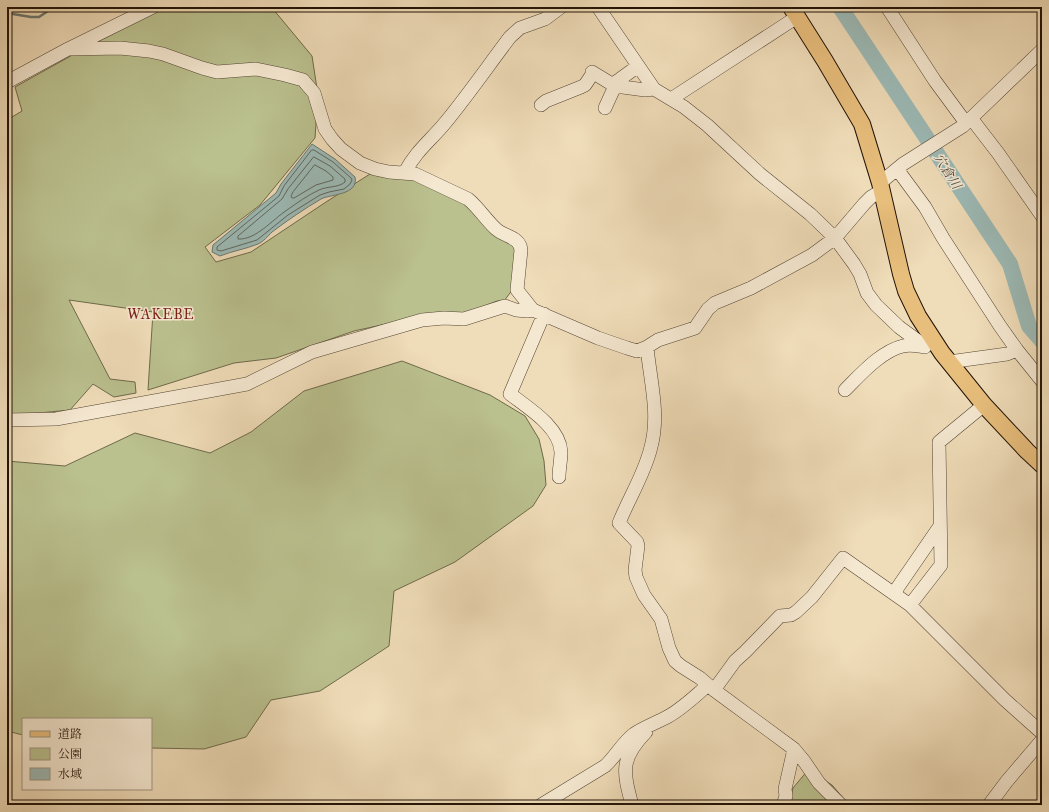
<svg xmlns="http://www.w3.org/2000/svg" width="1049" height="812" viewBox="0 0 1049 812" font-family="'IM FELL Great Primer','Noto Serif JP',serif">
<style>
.green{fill:#bac08e;stroke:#6e6a4a}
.water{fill:#9cbab6;stroke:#6b7770}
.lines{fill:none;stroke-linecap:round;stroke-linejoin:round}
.shore{stroke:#5e665e;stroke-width:1}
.stream{stroke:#6b7770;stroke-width:2.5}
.river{stroke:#9cbab6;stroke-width:16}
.minor-casing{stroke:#544533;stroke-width:14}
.major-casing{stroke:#211307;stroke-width:18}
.minor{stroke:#f5e8d1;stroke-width:13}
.major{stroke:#e8be7c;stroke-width:16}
.labels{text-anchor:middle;stroke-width:3;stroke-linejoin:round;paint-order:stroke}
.water-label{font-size:13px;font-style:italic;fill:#4c4d44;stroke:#f5e8d1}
.quarter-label{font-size:14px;letter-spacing:1px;fill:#7a1f14;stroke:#f5e8d1}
</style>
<rect width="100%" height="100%" fill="#efdcb8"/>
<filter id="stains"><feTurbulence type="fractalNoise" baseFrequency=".005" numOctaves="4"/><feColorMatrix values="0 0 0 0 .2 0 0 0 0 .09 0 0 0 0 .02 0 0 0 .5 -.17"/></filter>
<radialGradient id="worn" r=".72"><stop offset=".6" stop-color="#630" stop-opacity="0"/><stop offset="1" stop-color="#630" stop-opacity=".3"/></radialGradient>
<path class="green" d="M 166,7 L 267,7 L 273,9 L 312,56 L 318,95 L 315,138 L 260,205 L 205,247 L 216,262 L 251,252 L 326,202 L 370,174 L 413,178 L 467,202 L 514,244 L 517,250 L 513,289 L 504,301 L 497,301 L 467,313 L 427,315 L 354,331 L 276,358 L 234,363 L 148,390 L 153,312 L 69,300 L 110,379 L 135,382 L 136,393 L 114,397 L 93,384 L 70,410 L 7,416 L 7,120 L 22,111 L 15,87 L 85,48 Z
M 402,361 L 490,395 L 525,416 L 539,439 L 544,461 L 546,485 L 533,506 L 455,562 L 394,591 L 389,646 L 320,691 L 271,700 L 246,737 L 204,749 L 151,748 L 151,719 L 23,719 L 23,735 L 7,731 L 7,461 L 65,466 L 135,433 L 210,453 L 251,432 L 304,391 Z
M 808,770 L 832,785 L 849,805 L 788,805 L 793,788 Z"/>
<path class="water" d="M 312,144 L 335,159 L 355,177 C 359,195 331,194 321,199 C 304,209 288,220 272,232 C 268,236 263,242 258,244 C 246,249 232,251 220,256 L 212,252 L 213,245 L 276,193 L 281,184 Z"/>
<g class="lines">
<path class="shore" d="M 312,150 L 314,150 L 333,162 L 351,178 L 352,180 L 350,184 L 344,189 L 329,192 L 320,195 L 288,215 L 257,240 L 221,251 L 217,250 L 217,247 L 279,196 L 284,186 Z
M 314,157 L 330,166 L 345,179 L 345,182 C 338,188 327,186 319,190 C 308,195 297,203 287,210 C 272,220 256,240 238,239 L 238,236 L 282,199 L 288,189 Z
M 315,165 L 326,171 L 333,177 L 333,180 L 316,185 L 294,198 L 292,198 L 291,196 L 293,192 Z"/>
<path class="stream" d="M 75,7 L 91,9 L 97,7
M 7,13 L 31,17 L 39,17 L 54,7"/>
<path class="river" d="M 840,7 L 1010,264 L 1029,326 L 1042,341"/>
<defs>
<path id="minor" d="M 598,7 L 654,89 L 684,107 L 707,125 L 760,174 L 810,214 L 835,238 L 854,264 L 860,274 L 867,293 L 876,305 L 899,327 L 918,341 L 922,346
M 887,7 L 935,81 L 966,123
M 68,49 L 120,48 L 149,51 L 163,54 L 202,68 L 217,72 L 256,69 L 285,75 L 303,80 L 314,93 L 325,129 L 332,139 L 341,149 L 360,163 L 375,169 L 389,172 L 415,174 L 468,199 C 479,208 486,220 496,229 C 505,237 520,237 521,250 L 517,290 L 533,310
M 592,72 L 615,86 L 645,90 L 654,89
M 7,82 L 68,49 L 153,7
M 612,85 L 638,66
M 671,99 L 797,17
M 541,105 L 546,101 L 581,87 L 585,85 L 593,73
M 605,108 L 615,86
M 971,118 L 998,153 L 1042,216
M 897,169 L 925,207 L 943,238 L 1000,326 L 1017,350 L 1042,381
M 405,172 C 416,151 430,141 445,123 C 468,95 488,66 510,37 L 520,28 L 545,19 L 561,7
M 880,183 L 903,164 L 963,126 L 1042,50
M 544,314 L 510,394 C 528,408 560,427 561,452 C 561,460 559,469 559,477
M 647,347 C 650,380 660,414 651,447 C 645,473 629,498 619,523 L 637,542 L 638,546 L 635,570 L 636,577 L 644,595 L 661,619 L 669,648 L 675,661 L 681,666 L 700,678 L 714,690 L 794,749 L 804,761 L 819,783 L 841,805
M 949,362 L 1007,354 L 1017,350
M 845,390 C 860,375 881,351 903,346 C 910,344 918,346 925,347
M 7,420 L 56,419 L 247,384 L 312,352 L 422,320 L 444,318 L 464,319 L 505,306 L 516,310 L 527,311 L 533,310 L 598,338 L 627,348 L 637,351 L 647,347 L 658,340 L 695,328 L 708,309 L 715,303 L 751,288 L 812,255 L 835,238 L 864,204 L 871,197 L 881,191
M 895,594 L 898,587 L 940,526
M 910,605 L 941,565 L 939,442 L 984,405
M 714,690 L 735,661 L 745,652 L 780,616 L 791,615 L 796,612 L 812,597 L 843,558 L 910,605 L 1005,700 L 1042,733
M 541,805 L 605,766 C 616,756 622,743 634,734 C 644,727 656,723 667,717 C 682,709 695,696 708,685
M 632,805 C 623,771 620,759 646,732
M 783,805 L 786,796 L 785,789 L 794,749
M 989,805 L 1007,781 L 1042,740"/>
<path id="major" d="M 791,7 L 825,61 L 862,124 L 880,183 L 901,274 L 906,291 L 918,316 L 942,353 L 984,405 L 1027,451 L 1042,465"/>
</defs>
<use href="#minor" class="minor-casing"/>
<use href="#major" class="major-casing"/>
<use href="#minor" class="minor"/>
<use href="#major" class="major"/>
</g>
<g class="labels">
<g class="water-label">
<text transform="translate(948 171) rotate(57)" y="5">穴倉川</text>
</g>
<g class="quarter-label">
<text x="161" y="319">WAKEBE</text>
</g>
</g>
<rect width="1049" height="812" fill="none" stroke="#efdcb8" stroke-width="24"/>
<rect x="8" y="8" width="1033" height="796" fill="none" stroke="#211307" stroke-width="2"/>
<rect x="12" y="12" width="1025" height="788" fill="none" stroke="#211307"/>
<rect x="22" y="718" width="130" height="72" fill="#f5e8d1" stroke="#a09380"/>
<rect x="30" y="731" width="20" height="6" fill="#e8be7c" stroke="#a09380"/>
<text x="58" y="738" font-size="12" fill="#211307">道路</text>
<rect x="30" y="748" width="20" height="12" fill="#bac08e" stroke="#a09380"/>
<text x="58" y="758" font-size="12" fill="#211307">公園</text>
<rect x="30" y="768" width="20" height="12" fill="#9cbab6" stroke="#a09380"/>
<text x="58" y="778" font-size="12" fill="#211307">水域</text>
<rect width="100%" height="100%" filter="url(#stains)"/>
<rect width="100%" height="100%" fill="url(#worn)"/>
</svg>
